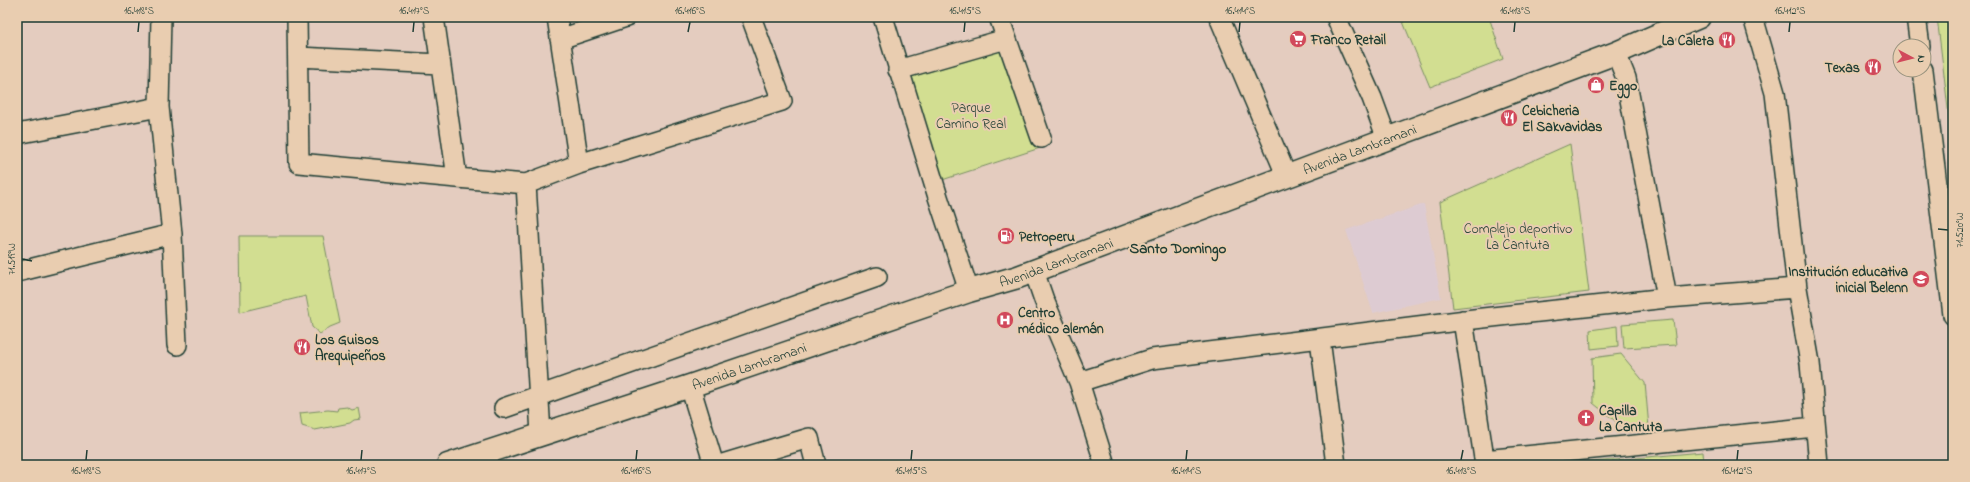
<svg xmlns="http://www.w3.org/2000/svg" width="1970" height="482" viewBox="0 0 1970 482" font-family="'Indie Flower',sans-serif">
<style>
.built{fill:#ddcbd2}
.green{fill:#d2de91;stroke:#788e62}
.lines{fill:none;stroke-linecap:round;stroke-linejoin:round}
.minor-casing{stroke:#1f3d34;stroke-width:22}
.secondary-casing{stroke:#1f3d34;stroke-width:25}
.minor{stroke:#e9cdb0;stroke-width:19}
.secondary{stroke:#e9cdb0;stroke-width:22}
.ticks{fill:none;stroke:#1f3d34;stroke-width:1.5}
.labels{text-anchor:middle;stroke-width:4;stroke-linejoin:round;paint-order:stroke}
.poi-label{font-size:14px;font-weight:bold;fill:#1f3d34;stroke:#e9cdb0;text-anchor:start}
.park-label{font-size:14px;fill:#284539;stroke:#e9cdb0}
.street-label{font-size:14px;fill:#1f3d34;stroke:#e9cdb0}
.neighbourhood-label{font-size:15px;font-weight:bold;fill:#1f3d34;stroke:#e9cdb0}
.neatline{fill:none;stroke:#1f3d34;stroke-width:1.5}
.ticks-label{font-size:10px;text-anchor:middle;fill:#1f3d34}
</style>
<rect width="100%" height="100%" fill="#e4ccbf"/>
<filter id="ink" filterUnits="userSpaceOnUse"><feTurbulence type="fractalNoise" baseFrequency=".025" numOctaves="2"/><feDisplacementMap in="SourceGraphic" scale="8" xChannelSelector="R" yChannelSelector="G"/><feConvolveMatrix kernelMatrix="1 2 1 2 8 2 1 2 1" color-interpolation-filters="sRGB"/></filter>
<g filter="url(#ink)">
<path class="built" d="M 1424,204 L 1441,298 L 1373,313 L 1346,230 Z"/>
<path class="green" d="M 1401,17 L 1489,17 L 1503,59 L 1430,87 Z
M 1937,17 L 1953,17 L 1953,150 Z
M 1007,49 L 1040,148 L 936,182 L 904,79 Z
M 1570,144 L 1589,292 L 1453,308 L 1440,202 Z
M 239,236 L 323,236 L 340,323 L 330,327 L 320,334 L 312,327 L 306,296 L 240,312 Z
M 1673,320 L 1676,345 L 1624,348 L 1622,324 Z
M 1617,326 L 1618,346 L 1591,349 L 1590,330 Z
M 1621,354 L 1645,383 L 1649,428 L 1629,432 L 1593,403 L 1592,358 Z
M 347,407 L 352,410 L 359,408 L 361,419 L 354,420 L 350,423 L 315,430 L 302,426 L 300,413 L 328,410 L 337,411 L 338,408 Z
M 1703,452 L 1704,465 L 1580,465 L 1580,463 Z"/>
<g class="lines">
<defs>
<path id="minor" d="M 161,17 L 159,107 L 172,234 L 177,345
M 297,17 L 299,163 L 457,178
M 434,17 L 457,178 L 526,184 L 579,164 L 782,101 L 751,17
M 557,17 L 579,164
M 883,17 L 938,197 L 969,291
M 999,17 L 1041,138
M 1219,17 L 1287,177
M 1336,17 L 1372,98 L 1387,139
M 1753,17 L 1775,93 L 1797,288 L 1810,363 L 1819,465
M 1916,17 L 1920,46
M 560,39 L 626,17
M 1616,53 L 1626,78 L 1667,298
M 298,57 L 440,64
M 898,70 L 1006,39
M 1923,70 L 1953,315
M 17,134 L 159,107
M 526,184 L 541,434
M 1034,271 L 1044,300 L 1079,382 L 1105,465
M 17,272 L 172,234
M 1463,320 L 1485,465
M 1320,339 L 1336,465
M 1079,382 L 1152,359 L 1474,319 L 1667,298 L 1797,288
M 690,386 L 714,465
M 504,408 L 877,277
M 1484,460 L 1815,427
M 719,465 L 809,438 L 816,465"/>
<g id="secondary">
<path id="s1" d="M 448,465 L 690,386 L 969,291 L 1018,277 L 1616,53 L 1699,17"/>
</g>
</defs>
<use href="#minor" class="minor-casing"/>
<use href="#secondary" class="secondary-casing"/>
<use href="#minor" class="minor"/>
<use href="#secondary" class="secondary"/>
</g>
</g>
<path class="ticks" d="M 138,32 L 139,22M 413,32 L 414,22M 688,32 L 690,22M 964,32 L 965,22M 1239,32 L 1240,22M 1514,32 L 1515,22M 1789,32 L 1790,22M 1938,229 L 1948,230M 22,259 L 32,261M 86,460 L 87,450M 361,460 L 362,450M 636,460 L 637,450M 911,460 L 912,450M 1186,460 L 1187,450M 1461,460 L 1463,450M 1737,460 L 1738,450"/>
<defs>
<symbol id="supermarket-disc" viewBox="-11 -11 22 22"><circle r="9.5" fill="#d1495b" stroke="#e9cdb0"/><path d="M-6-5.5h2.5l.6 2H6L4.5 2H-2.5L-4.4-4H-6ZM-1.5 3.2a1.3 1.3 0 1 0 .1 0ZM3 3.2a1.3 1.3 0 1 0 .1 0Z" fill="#fff"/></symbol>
<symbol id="restaurant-disc" viewBox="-11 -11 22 22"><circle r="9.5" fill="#d1495b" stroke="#e9cdb0"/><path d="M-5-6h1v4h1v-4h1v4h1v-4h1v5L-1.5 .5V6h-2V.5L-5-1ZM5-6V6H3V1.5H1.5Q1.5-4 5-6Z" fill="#fff"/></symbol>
<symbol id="shop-disc" viewBox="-11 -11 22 22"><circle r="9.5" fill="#d1495b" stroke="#e9cdb0"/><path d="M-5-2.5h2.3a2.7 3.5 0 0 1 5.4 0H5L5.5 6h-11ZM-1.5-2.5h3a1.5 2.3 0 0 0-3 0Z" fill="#fff"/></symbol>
<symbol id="fuel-disc" viewBox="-11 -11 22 22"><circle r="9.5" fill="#d1495b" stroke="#e9cdb0"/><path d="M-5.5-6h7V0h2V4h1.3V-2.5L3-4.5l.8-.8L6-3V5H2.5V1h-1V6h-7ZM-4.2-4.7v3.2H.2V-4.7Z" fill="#fff"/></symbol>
<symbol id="school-disc" viewBox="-11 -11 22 22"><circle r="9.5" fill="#d1495b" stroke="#e9cdb0"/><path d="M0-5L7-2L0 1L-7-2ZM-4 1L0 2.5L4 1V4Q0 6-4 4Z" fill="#fff"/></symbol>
<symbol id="hospital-disc" viewBox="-11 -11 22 22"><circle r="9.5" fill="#d1495b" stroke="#e9cdb0"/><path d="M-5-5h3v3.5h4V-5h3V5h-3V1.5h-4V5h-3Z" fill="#fff"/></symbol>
<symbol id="church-disc" viewBox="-11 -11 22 22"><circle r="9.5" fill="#d1495b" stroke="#e9cdb0"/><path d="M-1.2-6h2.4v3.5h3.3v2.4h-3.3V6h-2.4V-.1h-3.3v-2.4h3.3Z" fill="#fff"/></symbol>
</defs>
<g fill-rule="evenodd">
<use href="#supermarket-disc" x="1288" y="29" width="20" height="20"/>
<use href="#restaurant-disc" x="1717" y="30" width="20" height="20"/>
<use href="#restaurant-disc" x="1863" y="57" width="20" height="20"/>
<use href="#shop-disc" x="1586" y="75" width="20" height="20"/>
<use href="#restaurant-disc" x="1499" y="108" width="20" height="20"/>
<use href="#fuel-disc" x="996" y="226" width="20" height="20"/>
<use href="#school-disc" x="1911" y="269" width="20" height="20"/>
<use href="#hospital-disc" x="995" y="310" width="20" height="20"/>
<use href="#restaurant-disc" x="292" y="337" width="20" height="20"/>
<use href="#church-disc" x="1576" y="408" width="20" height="20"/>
</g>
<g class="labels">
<g class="poi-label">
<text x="1311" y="44">Franco Retail</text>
<text x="1714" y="45" text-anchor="end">La Caleta</text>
<text x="1860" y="72" text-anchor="end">Texas</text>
<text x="1609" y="90">Eggo</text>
<text x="1522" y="115">Cebicheria<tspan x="1522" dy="16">El Sakvavidas</tspan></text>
<text x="1019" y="241">Petroperu</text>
<text x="1908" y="276" text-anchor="end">Institución educativa<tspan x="1908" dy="16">inicial Belenn</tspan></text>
<text x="1018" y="317">Centro<tspan x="1018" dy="16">médico alemán</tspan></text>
<text x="315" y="344">Los Guisos<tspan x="315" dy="16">Arequipeños</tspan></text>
<text x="1599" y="415">Capilla<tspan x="1599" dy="16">La Cantuta</tspan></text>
</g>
<g class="park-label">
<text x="971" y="112">Parque<tspan x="971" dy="16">Camino Real</tspan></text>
<text x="1518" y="233">Complejo deportivo<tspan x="1518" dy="16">La Cantuta</tspan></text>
</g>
<g class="street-label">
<text dy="5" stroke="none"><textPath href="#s1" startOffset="965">Avenida Lambramani</textPath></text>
<text dy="5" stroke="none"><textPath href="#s1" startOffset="641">Avenida Lambramani</textPath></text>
<text dy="5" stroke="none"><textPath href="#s1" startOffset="317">Avenida Lambramani</textPath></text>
</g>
<g class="neighbourhood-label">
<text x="1178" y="253">Santo Domingo</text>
</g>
</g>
<rect width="1970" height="482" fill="none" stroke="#e9cdb0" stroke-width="44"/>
<g transform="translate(1912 58) rotate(97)"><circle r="19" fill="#e9cdb0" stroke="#98937e"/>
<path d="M0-3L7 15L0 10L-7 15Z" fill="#d1495b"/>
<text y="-6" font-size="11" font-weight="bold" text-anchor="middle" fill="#1f3d34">N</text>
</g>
<rect x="22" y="22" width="1926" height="438" class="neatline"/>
<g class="ticks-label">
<text x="139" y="14">16.418°S</text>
<text x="414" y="14">16.417°S</text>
<text x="690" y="14">16.416°S</text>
<text x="965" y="14">16.415°S</text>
<text x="1240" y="14">16.414°S</text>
<text x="1515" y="14">16.413°S</text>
<text x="1790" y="14">16.412°S</text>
<text transform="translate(1959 230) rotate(-90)" y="4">71.520°W</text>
<text transform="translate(11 259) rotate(-90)" y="4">71.519°W</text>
<text x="86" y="474">16.418°S</text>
<text x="361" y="474">16.417°S</text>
<text x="636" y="474">16.416°S</text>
<text x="911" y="474">16.415°S</text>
<text x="1186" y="474">16.414°S</text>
<text x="1461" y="474">16.413°S</text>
<text x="1737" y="474">16.412°S</text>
</g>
</svg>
